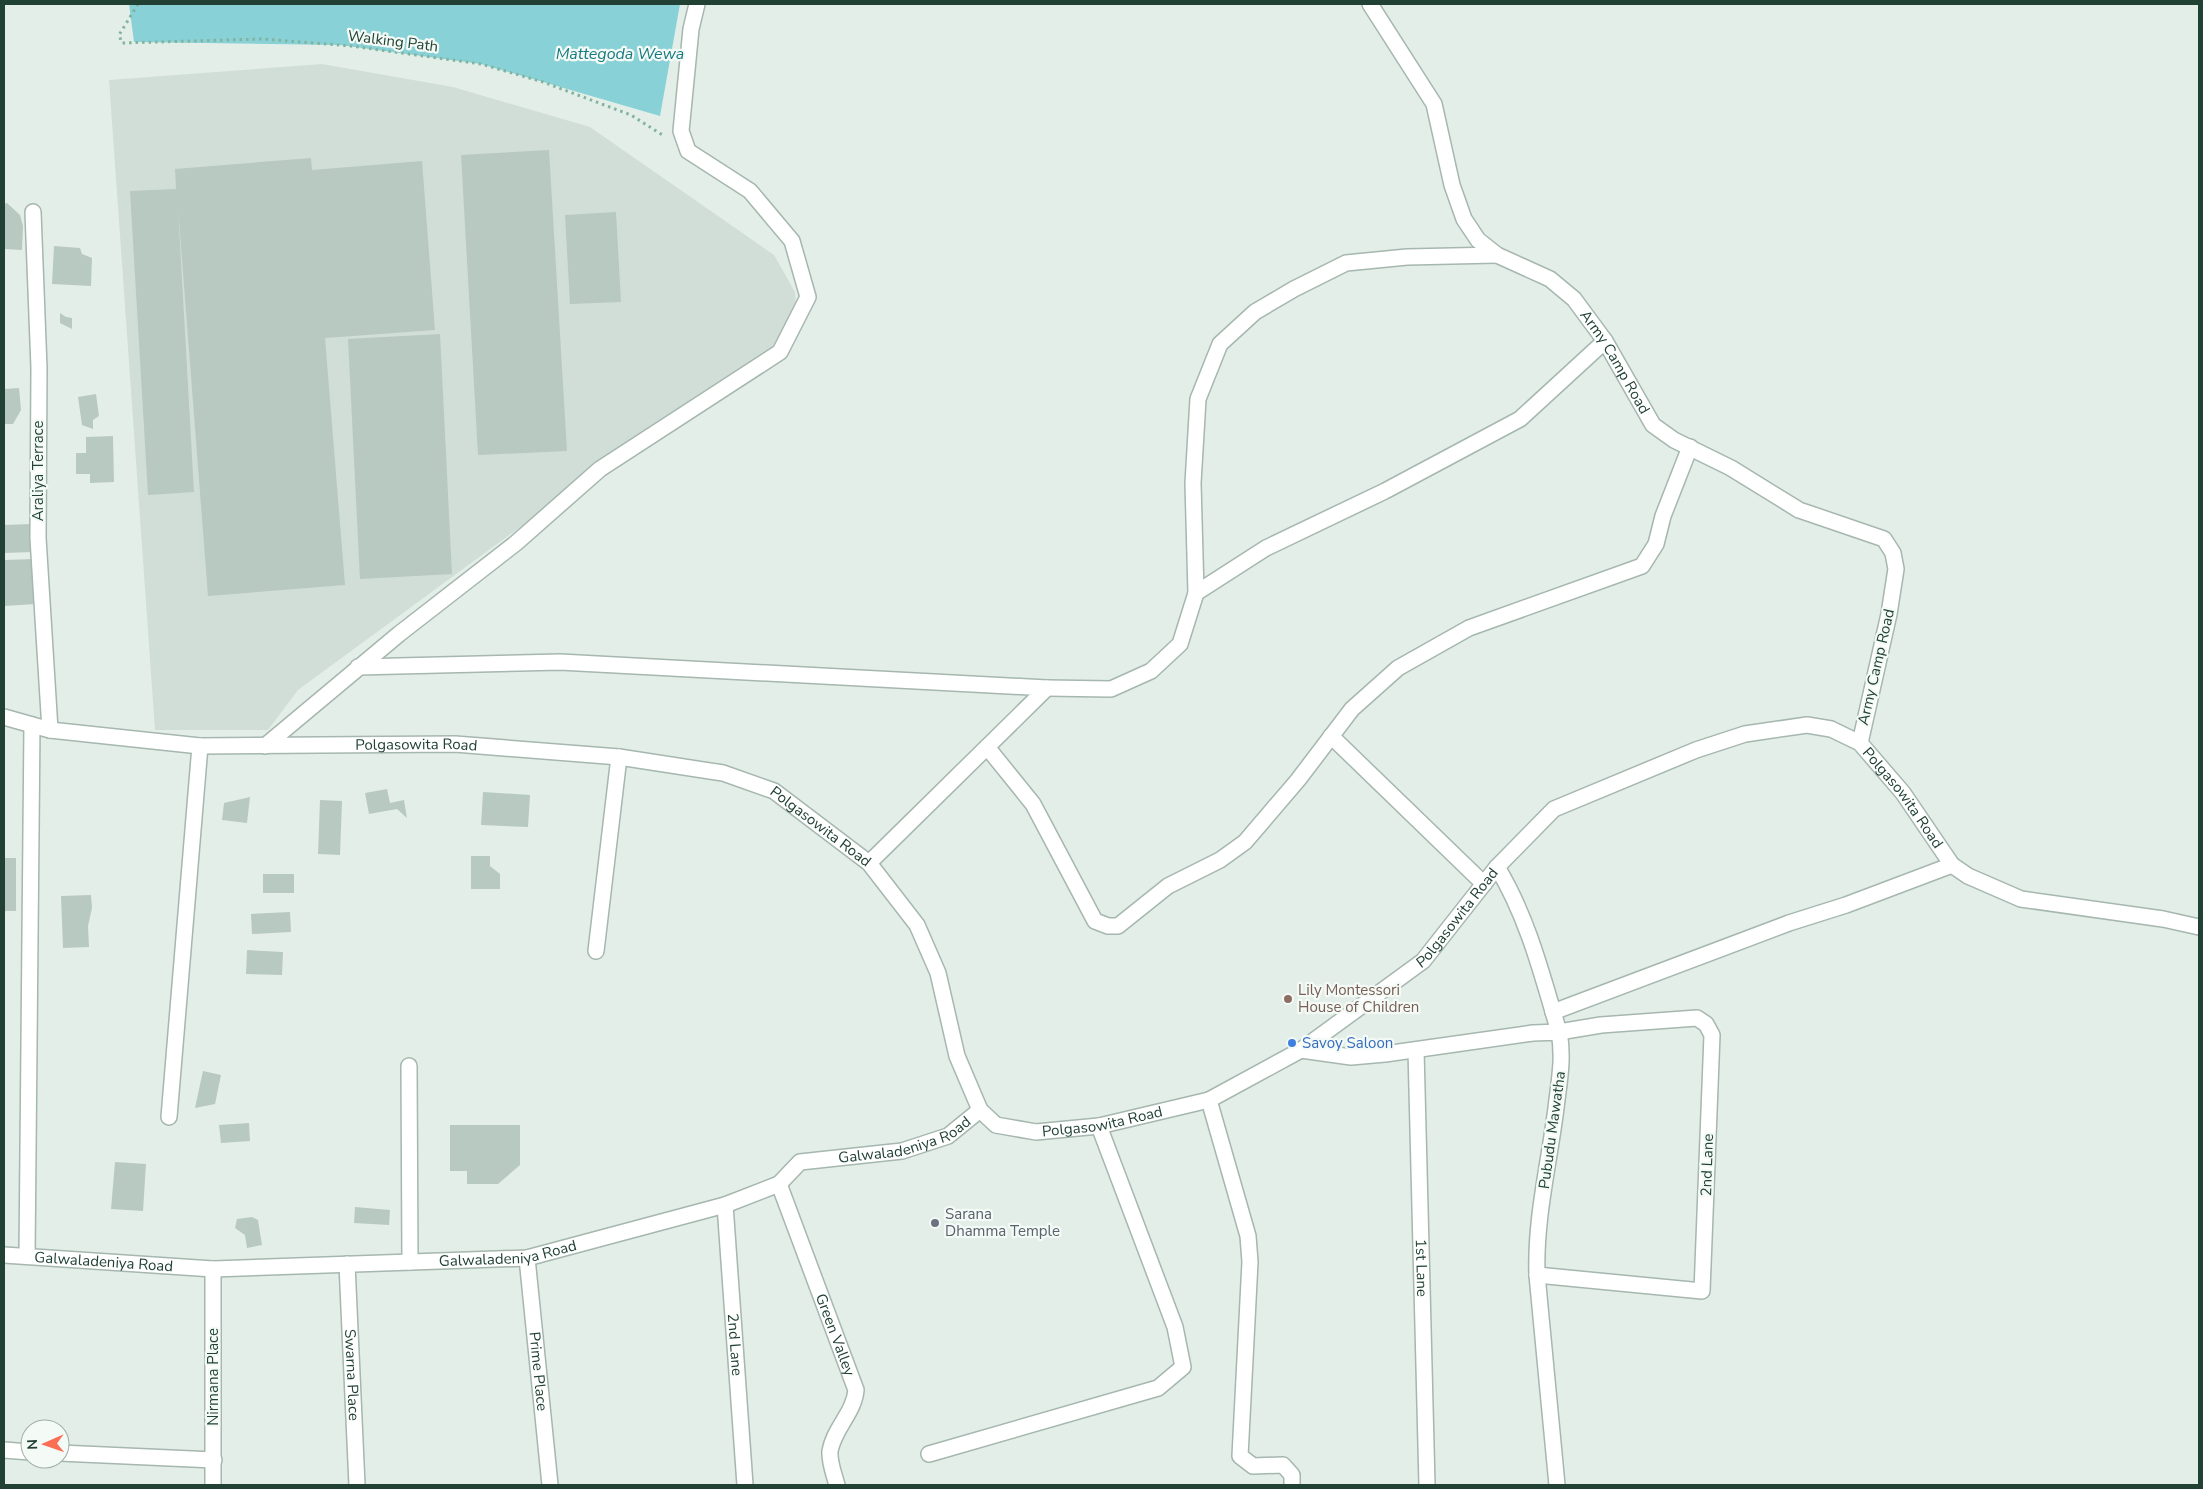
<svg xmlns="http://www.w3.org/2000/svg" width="2203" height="1489" viewBox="0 0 2203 1489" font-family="'Nunito Sans',sans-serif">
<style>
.built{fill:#d1ded7}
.water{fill:#88d1d6}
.building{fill:#b8c9c1}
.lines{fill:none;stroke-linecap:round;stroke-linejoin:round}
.minor-casing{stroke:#a5b7af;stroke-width:18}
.tertiary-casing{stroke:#a5b7af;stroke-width:18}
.path{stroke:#82b39f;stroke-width:3;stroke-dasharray:2.5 4;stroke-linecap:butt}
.minor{stroke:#fff;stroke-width:15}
.tertiary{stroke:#fff;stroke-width:15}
.education-dot{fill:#8d6e63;stroke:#f4faf6;stroke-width:2}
.shop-dot{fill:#3f7fe0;stroke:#f4faf6;stroke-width:2}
.worship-dot{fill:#6b7280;stroke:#f4faf6;stroke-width:2}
.labels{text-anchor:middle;stroke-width:4.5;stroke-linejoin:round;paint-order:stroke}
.street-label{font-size:15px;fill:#214135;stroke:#f4faf6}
.education-label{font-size:15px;fill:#785e54;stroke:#f4faf6;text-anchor:start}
.shop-label{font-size:15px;fill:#366cbe;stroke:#f4faf6;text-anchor:start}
.worship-label{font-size:15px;fill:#5b616d;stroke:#f4faf6;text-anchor:start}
.water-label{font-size:16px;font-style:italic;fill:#177981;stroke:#f4faf6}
</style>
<rect width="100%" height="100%" fill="#e3eee8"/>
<path class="built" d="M 322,64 L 453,87 L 590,127 L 774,255 L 795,292 L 798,329 L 786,346 L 666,420 L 298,690 L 268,730 L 155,730 L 109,80 Z"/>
<path class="water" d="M 129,4 L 680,4 L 660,116 L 481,64 L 340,45 L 134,42 Z"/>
<path class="building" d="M 549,150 L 567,451 L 478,455 L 461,155 Z
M 311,158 L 312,170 L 422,161 L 435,330 L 325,338 L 345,585 L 208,596 L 178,208 L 194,492 L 148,495 L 130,191 L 176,189 L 175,169 Z
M 7,203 L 20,215 L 23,226 L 22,250 L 4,249 L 4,204 Z
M 616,212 L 621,302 L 570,304 L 565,215 Z
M 54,246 L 80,248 L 82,254 L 92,258 L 91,286 L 52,284 Z
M 60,313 L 66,317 L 72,318 L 72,329 L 60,323 Z
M 440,334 L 452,574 L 360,579 L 348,339 Z
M 19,388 L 21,410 L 13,424 L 4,424 L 4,389 Z
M 96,394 L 99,416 L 93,420 L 93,429 L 82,425 L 78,397 Z
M 113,436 L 114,482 L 90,483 L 90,474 L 76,474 L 76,453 L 86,453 L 86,437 Z
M 32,524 L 33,552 L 4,553 L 4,525 Z
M 33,559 L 36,604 L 4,606 L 4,560 Z
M 387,789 L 390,803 L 404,800 L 407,818 L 397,809 L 369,814 L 365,793 Z
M 483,792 L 530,795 L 528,827 L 481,825 Z
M 250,797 L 247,823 L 222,820 L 224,803 Z
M 320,800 L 342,801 L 340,855 L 318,854 Z
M 471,856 L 490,856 L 490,866 L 500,874 L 500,889 L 471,889 Z
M 4,858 L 16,858 L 16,911 L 4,911 Z
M 263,874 L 294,874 L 294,893 L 263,893 Z
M 91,895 L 92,908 L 88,926 L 89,947 L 63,948 L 61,896 Z
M 290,912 L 291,932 L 252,934 L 251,914 Z
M 247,950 L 283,952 L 282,975 L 246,974 Z
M 203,1071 L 221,1075 L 215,1104 L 195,1108 Z
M 249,1123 L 250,1141 L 221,1143 L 219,1125 Z
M 450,1125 L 520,1125 L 520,1165 L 498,1184 L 467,1184 L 467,1171 L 450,1171 Z
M 115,1162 L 146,1164 L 143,1211 L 111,1209 Z
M 355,1207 L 390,1210 L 389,1225 L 354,1223 Z
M 252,1217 L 258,1220 L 262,1245 L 247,1248 L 245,1235 L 235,1228 L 237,1219 Z"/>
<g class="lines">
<defs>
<g id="minor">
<path id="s1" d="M 1370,4 L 1434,104 L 1452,185 L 1464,219 L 1478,240 L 1497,255 L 1550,279 L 1574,299 L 1605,341 L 1653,425 L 1674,440 L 1731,468 L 1799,510 L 1884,539 L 1893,553 L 1896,569 L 1889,614 L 1860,743"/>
<path d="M 33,212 L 39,368 L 38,538 L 50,730"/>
<path d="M 1196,593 L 1266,548 L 1385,491 L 1520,419 L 1605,341"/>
<path d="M 358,667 L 560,662 L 1047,688 L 869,863"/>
<path d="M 1047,688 L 1111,689 L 1151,671 L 1180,644 L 1196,593 L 1193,483 L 1198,399 L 1220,344 L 1255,312 L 1294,289 L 1346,263 L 1407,257 L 1497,255"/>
<path d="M 1331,736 L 1484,884"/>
<path d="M 265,746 L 399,634 L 516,543 L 600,469 L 780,352 L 808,297 L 792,241 L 750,191 L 688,151 L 681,131 L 691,29 L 697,4"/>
<path d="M 987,747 L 1033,804 L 1095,921 L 1108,926 L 1118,926 L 1168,886 L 1220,860 L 1245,842 L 1298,780 L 1352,709 L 1398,668 L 1469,628 L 1642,566 L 1656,544 L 1663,516 L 1690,447"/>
<path d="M 1497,867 C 1528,918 1542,975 1559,1032 L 1601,1025 L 1697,1018 L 1706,1024 L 1712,1035 L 1702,1291 L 1537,1275"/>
<path d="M 596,951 L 619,757"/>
<path d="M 1553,1012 L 1789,923 L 1846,905 L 1952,865"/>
<path id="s2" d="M 1416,1050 L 1427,1485"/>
<path d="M 409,1066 L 410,1262"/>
<path d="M 1209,1100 L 1248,1236 L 1250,1262 L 1240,1456 L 1253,1466 L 1283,1465 L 1292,1475 L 1292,1485"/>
<path d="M 169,1117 L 200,746"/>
<path id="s3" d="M 779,1184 L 856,1390 C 854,1413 834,1428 830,1451 C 829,1462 834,1474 837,1485"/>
<path id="s4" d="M 725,1205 L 745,1485"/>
<path id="s5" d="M 4,1255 L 213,1269 L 527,1258 L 725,1205 L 779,1184 L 800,1162 L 902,1151 L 948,1136 L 980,1110"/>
<path d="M 27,1256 L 32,725"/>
<path id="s6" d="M 527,1258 L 550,1485"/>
<path id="s7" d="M 347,1264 L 357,1485"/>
<path d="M 213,1269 L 213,1485"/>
<path d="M 4,1450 L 30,1452"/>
<path d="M 60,1453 L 214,1460"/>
<path d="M 929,1454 L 1158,1388 L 1183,1367 L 1175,1327 L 1099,1126"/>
</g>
<g id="tertiary">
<path id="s8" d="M 4,717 L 50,730 L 200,746 L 455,744 L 619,757 L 723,773 L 774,791 L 869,863 L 917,925 L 938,973 L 957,1056 L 980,1110 L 996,1125 L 1036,1132 L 1099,1126 L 1209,1100 L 1301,1050 L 1423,961 L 1497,867 L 1554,809 L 1696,750 L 1745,734 L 1807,725 L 1831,729 L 1860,743 L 1903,793 L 1952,865 L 1968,876 L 2021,899 L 2163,919 L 2199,927"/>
<path d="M 1301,1050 L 1351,1057 L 1385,1054 L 1533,1033 L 1559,1032 C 1564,1058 1559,1082 1556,1108 C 1549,1164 1535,1219 1537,1275 L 1557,1485"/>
</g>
</defs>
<use href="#minor" class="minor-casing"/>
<use href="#tertiary" class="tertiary-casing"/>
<path class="path" d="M 138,4 L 119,35 L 122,43 L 263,39 L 351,46 L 481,64 L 543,82 L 631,115 L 664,136"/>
<use href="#minor" class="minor"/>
<use href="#tertiary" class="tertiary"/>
</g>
<circle class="education-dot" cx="1288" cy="999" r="5"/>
<circle class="shop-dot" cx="1292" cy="1043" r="5"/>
<circle class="worship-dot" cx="935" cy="1223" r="5"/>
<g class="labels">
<g class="street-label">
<text transform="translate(393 41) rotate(7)" y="5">Walking Path</text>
<text dy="5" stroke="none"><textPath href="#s1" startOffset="452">Army Camp Road</textPath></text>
<text transform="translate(38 471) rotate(-90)" y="5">Araliya Terrace</text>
<text transform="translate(1876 667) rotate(-77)" y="5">Army Camp Road</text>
<text dy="5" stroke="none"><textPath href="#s8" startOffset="415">Polgasowita Road</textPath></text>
<text dy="5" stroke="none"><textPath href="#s8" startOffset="2261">Polgasowita Road</textPath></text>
<text dy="5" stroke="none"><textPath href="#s8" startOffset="836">Polgasowita Road</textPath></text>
<text dy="5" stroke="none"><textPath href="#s8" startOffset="1721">Polgasowita Road</textPath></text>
<text dy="5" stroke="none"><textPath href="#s8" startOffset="1301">Polgasowita Road</textPath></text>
<text transform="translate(1552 1130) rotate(-82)" y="5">Pubudu Mawatha</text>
<text dy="5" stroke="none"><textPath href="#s5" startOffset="925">Galwaladeniya Road</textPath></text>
<text transform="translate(1707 1165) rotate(-88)" y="5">2nd Lane</text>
<text dy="5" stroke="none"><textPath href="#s5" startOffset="505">Galwaladeniya Road</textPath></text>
<text dy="5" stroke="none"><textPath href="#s5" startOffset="100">Galwaladeniya Road</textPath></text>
<text dy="5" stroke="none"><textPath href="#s2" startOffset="218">1st Lane</textPath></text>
<text dy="5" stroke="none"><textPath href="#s3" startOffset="161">Green Valley</textPath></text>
<text dy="5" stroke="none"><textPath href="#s4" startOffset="140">2nd Lane</textPath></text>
<text dy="5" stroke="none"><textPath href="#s6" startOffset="114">Prime Place</textPath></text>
<text dy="5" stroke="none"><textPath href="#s7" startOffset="111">Swarna Place</textPath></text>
<text transform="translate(213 1377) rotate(-90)" y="5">Nirmana Place</text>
</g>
<g class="education-label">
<text x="1298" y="995">Lily Montessori<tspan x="1298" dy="17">House of Children</tspan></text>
</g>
<g class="shop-label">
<text x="1302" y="1048">Savoy Saloon</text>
</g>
<g class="worship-label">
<text x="945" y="1219">Sarana<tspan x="945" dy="17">Dhamma Temple</tspan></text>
</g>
<g class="water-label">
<text x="620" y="59">Mattegoda Wewa</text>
</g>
</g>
<rect width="2203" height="1489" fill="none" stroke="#214135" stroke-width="10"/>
<g transform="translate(45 1444) rotate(268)"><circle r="24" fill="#f4faf6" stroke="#a0b0a9"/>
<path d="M0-4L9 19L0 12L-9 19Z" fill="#fa6e55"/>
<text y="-8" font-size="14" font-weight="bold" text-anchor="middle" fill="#214135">N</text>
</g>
</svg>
